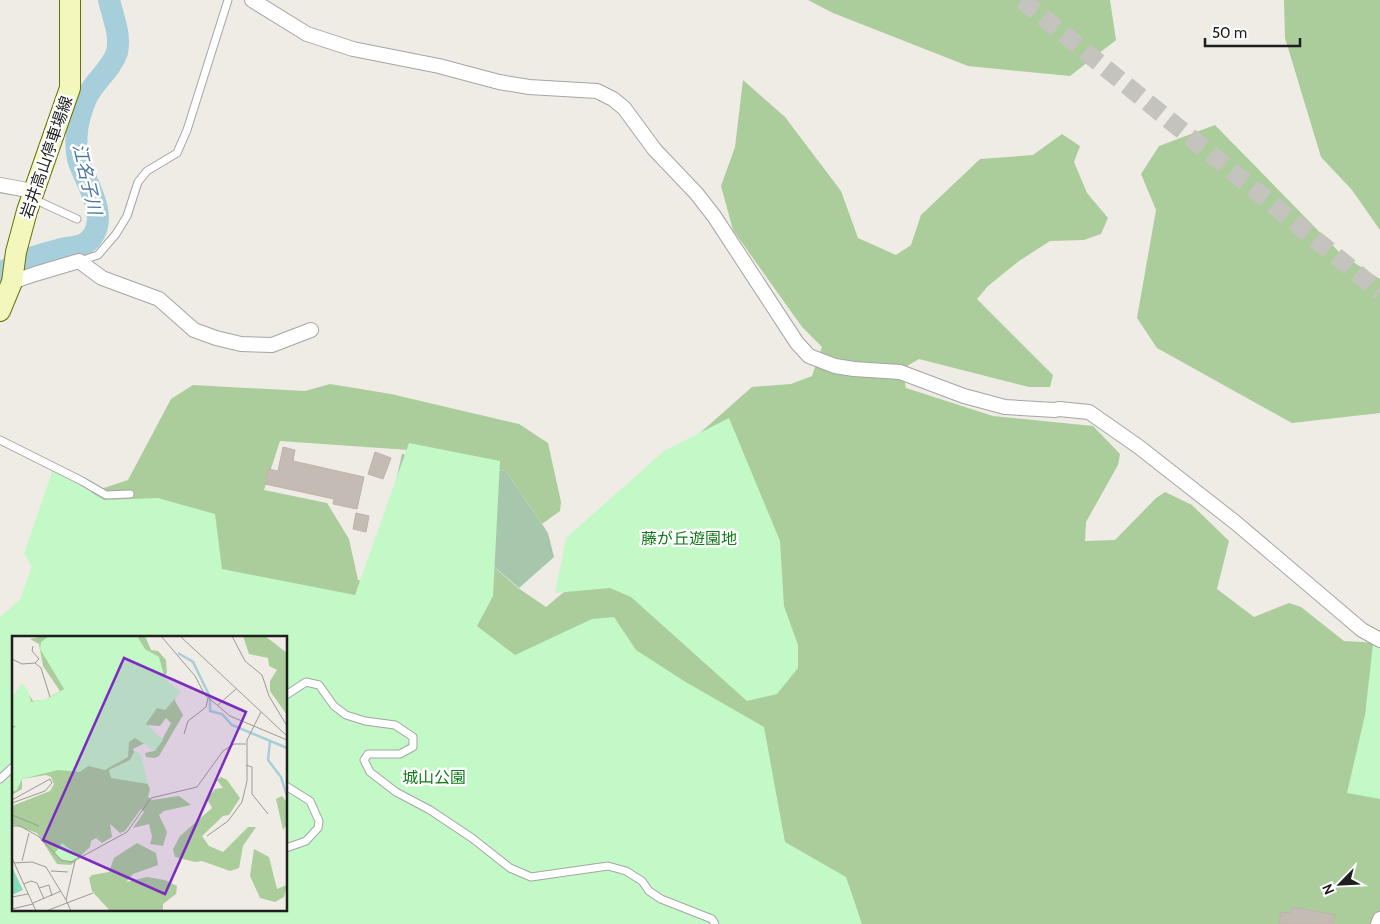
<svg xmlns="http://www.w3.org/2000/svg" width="1380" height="924" viewBox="0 0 1380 924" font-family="Cabin,'Noto Sans JP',sans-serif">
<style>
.forest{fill:#aacd9b;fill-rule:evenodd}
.cemetery{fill:#a7c7ac}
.park{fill:#c3f8c7;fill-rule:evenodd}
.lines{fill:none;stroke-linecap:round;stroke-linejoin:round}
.river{stroke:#a7cfdb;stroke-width:22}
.building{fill:#c4bbb4;stroke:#c0b2a8}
.tertiary-tunnel{stroke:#c5c3bd;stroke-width:18;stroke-dasharray:18 9;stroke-linecap:butt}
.service-casing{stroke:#a5a5a5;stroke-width:9}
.minor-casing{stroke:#a5a5a5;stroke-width:16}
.secondary-casing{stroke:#677308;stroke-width:22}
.service{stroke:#fff;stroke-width:7}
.minor{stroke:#fff;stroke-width:14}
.secondary{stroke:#f4f7bb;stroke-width:20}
.labels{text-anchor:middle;stroke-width:5;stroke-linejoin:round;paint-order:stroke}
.street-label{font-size:16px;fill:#1e1e1e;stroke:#fff}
.park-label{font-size:16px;fill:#0f7a18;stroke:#fff}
.water-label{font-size:18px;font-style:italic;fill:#4b78a3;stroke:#fff}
.inset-river{fill:none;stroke:#a7cfdb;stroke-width:2.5}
.inset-road{fill:none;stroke:#9b9a95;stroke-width:1}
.view{fill:#7b2cbf;fill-opacity:0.15;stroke:#7b2cbf;stroke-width:2.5}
.inset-edge{fill:none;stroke:#1e1e1e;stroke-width:2.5}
</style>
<rect width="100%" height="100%" fill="#efece5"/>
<path class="forest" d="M 808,0 L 1110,0 L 1116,40 L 1070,76 L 968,66 L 833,13 Z
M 1284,0 L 1380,0 L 1380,230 L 1352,190 L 1321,157 L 1285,38 Z
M 743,80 L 785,117 L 841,191 L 858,238 L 896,255 L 911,245 L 921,215 L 980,159 L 1033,155 L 1062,134 L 1080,146 L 1074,162 L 1087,193 L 1108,218 L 1101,234 L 1084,240 L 1050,241 L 1019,261 L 988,286 L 977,299 L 1053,375 L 1050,387 L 1029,387 L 919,359 L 902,369 L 906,388 L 993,416 L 1093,426 L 1120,454 L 1118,465 L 1086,522 L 1085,541 L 1115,540 L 1156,498 L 1165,492 L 1192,505 L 1229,541 L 1217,589 L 1254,617 L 1289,603 L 1301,607 L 1344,641 L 1380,643 L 1380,924 L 0,924 L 0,621 L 33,635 L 64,501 L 128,480 L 171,399 L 193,385 L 305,391 L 330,384 L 391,394 L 519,424 L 548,443 L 561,502 L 560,511 L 542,524 L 506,471 L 409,450 L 280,441 L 264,490 L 327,503 L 349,539 L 358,580 L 367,582 L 478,553 L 518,588 L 546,607 L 595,566 L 692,440 L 752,387 L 791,384 L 812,376 L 822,347 L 802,327 L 733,230 L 721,186 L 735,147 ZM 14,638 L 286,638 L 286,910 L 14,910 Z
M 1215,125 L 1342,255 L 1380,279 L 1380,413 L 1292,423 L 1157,348 L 1137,318 L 1156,210 L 1141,174 L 1159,146 Z"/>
<path class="cemetery" d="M 402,454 L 506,471 L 548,533 L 554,557 L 519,588 L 478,553 L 388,516 Z"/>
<path class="park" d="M 729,418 L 780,541 L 784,606 L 798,645 L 798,668 L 777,694 L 747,701 L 631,597 L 610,588 L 555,593 L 566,538 L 664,451 Z
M 409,443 L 500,461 L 493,596 L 477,626 L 515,655 L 592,619 L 614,617 L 636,650 L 684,681 L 764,727 L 785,842 L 846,877 L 862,924 L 0,924 L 0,617 L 20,600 L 32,566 L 24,554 L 53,469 L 104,500 L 158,498 L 215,514 L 222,569 L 355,595 ZM 14,638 L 286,638 L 286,910 L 14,910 Z
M 1373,644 L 1380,647 L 1380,799 L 1347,793 L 1365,715 Z"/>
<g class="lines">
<path class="river" d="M 0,276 C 11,261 44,254 61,249 C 72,246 85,248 92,237 C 109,214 85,182 78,159 C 76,150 76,141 77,132 C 77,123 84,101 89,93 C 97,79 112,68 117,52 C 121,35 113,17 109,0"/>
</g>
<path class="building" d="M 283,447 L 295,450 L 293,461 L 364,477 L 357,509 L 333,504 L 334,499 L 265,484 L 268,469 L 278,471 Z
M 375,452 L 391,458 L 383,479 L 368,474 Z
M 356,513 L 369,516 L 366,532 L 353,529 Z
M 1292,907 L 1335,915 L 1333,924 L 1279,924 L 1281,912 L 1291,913 Z"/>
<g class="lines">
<path class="tertiary-tunnel" d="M 1022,0 L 1380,292"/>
<defs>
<path id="service" d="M 33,201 L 38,201 L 77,219
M 80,261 L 98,255 L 116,234 L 127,216 L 138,182 L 147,171 L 177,153 L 187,130 L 228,0
M 0,440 L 82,481 L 106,495 L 130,494
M 286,695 L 306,682 L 319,685 L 334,706 L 346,715 L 365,721 L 395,725 L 413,737 L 413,747 L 400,754 L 368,754 L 364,760 L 370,772 L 396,792 L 430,810 L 472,838 L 510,868 L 531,877 L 608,866 L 626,871 L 642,881 L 649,891 L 661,899 L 712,919 L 715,924
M 0,779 L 14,766
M 286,786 L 310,801 L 319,821 L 318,828 L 306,841 L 286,848"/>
<path id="minor" d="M 252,0 L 307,34 L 353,49 L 439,66 L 499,82 L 529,87 L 597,91 L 613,99 L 624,108 L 655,150 L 696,193 L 714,216 L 797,343 L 809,356 L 835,366 L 854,369 L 900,372 L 964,396 L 1005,407 L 1055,410 L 1059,409 L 1089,412 L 1139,447 L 1236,523 L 1362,630 L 1380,640
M 0,185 L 33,191
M 12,282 L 35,274 L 79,261 L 102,278 L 159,299 L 194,330 L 216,338 L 241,344 L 272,345 L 311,330
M 1378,924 L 1380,919"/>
<path id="secondary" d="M 0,311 L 12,282 L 16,252 L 27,211 L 70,88 L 70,0"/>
</defs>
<use href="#service" class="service-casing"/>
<use href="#minor" class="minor-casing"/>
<use href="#secondary" class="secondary-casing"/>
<use href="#service" class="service"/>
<use href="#minor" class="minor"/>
<use href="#secondary" class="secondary"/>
</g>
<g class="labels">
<g class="street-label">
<text transform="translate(46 157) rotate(-71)" y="6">岩井高山停車場線</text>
</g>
<g class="park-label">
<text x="689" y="544">藤が丘遊園地</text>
<text x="434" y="783">城山公園</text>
</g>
<g class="water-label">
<text transform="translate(87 179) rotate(77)" y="6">江名子川</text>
</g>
</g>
<g transform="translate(12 636)">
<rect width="275" height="275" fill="#efece5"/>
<path d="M 31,0 L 133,0 L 139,14 L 146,15 L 154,24 L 155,37 L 148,43 L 164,55 L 163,65 L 171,79 L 147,120 L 143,122 L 134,121 L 133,117 L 142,115 L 150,104 L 159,87 L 154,82 L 148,90 L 136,89 L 133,107 L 121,113 L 138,153 L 136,161 L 140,164 L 167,160 L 179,169 L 152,175 L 147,179 L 155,196 L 151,210 L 138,208 L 140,201 L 137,188 L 121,192 L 132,176 L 129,173 L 113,195 L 108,197 L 98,188 L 100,201 L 90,207 L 84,202 L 79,205 L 78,211 L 59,229 L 45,228 L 25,197 L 0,188 L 0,170 L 38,155 L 42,148 L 39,141 L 34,139 L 10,143 L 10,153 L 0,159 L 0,62 L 10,48 L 21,65 L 33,64 L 48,55 L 31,30 L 27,8 L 18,3 ZM 231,0 L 253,0 L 275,17 L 275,79 L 258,55 L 258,45 L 265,34 L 257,30 L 256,22 L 237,18 ZM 209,141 L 215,144 L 228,162 L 217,179 L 211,180 L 190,200 L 197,210 L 211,216 L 236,191 L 244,191 L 231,210 L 227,232 L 218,235 L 190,225 L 183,226 L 163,221 L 161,213 L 168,200 L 200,172 L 195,163 L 203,153 L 211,152 L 205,144 ZM 270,160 L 275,166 L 275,188 L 271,194 L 264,163 ZM 125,207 L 144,217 L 146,229 L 121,238 L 114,246 L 135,241 L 153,244 L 165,250 L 164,258 L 151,268 L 151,275 L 98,275 L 80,255 L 77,242 L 80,239 L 97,236 L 102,222 ZM 242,213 L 257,221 L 265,253 L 275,249 L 272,261 L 263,266 L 248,262 L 238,240 Z" fill="#aacd9b"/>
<path d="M 37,0 L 125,0 L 133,13 L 147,21 L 153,43 L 169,56 L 153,74 L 145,72 L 134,88 L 151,104 L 143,115 L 123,102 L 117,106 L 116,121 L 93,134 L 76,130 L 68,136 L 46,134 L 10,143 L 5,154 L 0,156 L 0,94 L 4,90 L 0,89 L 0,61 L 10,48 L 16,54 L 19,66 L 35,63 L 52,53 L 28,13 L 29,6 ZM 123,114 L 129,119 L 136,148 L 99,142 L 97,134 L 118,124 ZM 50,207 L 59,214 L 68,220 L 58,226 L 51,225 L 43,217 Z" fill="#c3f8c7"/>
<path d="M 0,231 L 11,254 L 0,259 Z" fill="#85dcba"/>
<path class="inset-river" d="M 166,17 L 181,26 L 198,61 L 198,75 L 210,78 L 220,89 L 275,112M 258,106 L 256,124 L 269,141 L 275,160"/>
<path class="inset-road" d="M 149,0 L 183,40 L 193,59 L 218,80 L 275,104M 168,0 L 275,100M 220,0 L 233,25 L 250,39 L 257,60 L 275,90M 21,10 L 20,15 L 27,23 L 23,27M 0,23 L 10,28 L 23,27 L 29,32 L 38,61M 206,69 L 224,53M 172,98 L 176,85 L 194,71 L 196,62M 234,129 L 240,131 L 240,158 L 256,178M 0,164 L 38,143 L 40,147 L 33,155 L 0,167M 0,179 L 27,190M 0,190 L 8,190 L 26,200 L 49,224 L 60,226 L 115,196 L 139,162 L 185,151 L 211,115 L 222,108 L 234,108M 195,200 L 216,185 L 230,166 L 235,145 L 235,104 L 249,76M 0,222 L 24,275M 10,225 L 17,197M 2,227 L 20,226 L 34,231 L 54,264M 39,235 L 56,236M 12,248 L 19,245 L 25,247 L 32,263M 27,252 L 37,249 L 40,260M 0,261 L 16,258M 21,267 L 49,255M 0,273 L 21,268M 34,275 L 81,257M 59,275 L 54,264 L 63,225"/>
<path class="view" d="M 112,22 L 234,76 L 153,258 L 31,204 Z"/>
<rect width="275" height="275" class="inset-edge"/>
</g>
<g transform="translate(1340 884) rotate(246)" stroke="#ffffff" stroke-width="4" paint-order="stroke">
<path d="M0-4L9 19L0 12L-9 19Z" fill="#1e1e1e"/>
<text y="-8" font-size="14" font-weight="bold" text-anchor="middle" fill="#1e1e1e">N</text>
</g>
<path d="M1205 38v8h95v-8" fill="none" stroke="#1e1e1e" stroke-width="2.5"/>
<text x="1212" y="38" font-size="15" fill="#1e1e1e" stroke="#ffffff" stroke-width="4" paint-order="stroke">50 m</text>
</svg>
